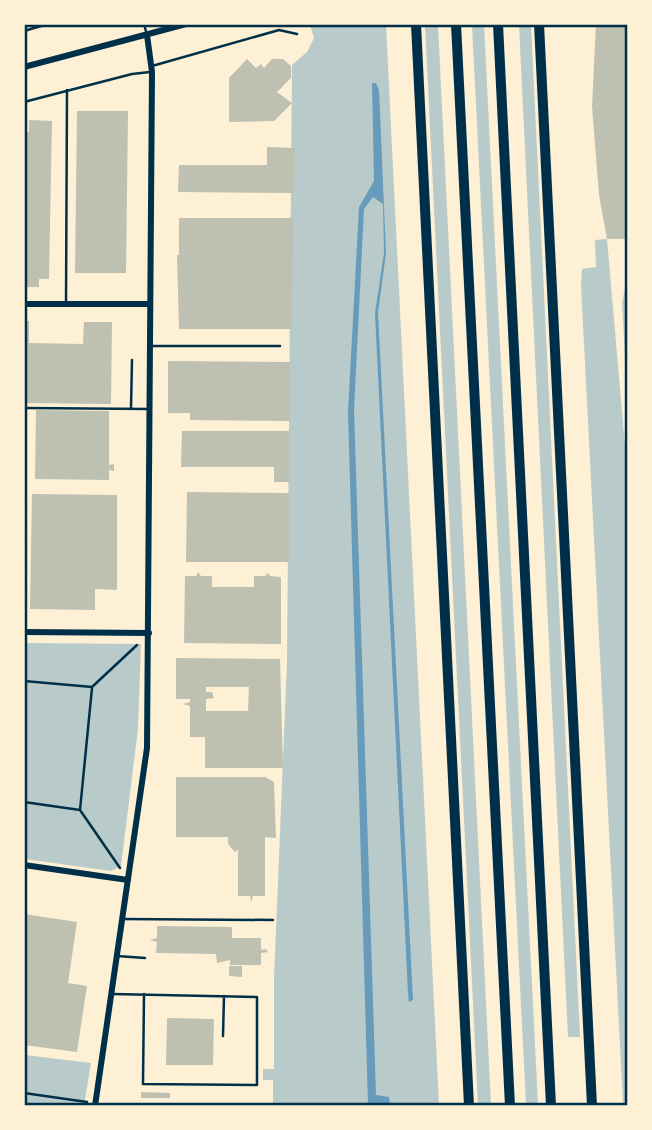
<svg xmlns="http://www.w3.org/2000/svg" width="652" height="1130" viewBox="0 0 652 1130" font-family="Inter,sans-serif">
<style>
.green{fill:#b9caca}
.water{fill:#669bbc}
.building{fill:#bec0b2;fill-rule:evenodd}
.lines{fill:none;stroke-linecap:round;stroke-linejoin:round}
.path{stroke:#003049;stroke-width:2.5}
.service{stroke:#003049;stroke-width:2.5}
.minor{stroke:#003049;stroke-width:6}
.motorway{stroke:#003049;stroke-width:10}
.neatline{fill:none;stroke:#003049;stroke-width:2.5}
</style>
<rect width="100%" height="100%" fill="#fdf0d5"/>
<path class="green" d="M 310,25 L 386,25 L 439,1105 L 273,1105 L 273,1080 L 263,1080 L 263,1069 L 274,1069 L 274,979 L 287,662 L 292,65 L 307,52 L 314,38 Z
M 425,25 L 438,25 L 491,1105 L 478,1105 Z
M 472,25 L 484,25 L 538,1105 L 526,1105 Z
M 519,25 L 531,25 L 580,1037 L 568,1037 Z
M 607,239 L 628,481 L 627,1106 L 623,1105 L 621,1065 L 581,285 L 582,269 L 596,267 L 595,240 Z
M 627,278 L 627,396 L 622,303 Z
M 25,643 L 141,644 L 138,729 L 121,866 L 111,871 L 25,859 Z
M 25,1055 L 91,1063 L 84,1105 L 25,1106 Z"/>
<path class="water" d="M 372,83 L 376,83 L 379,90 L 386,253 L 378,313 L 413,1000 L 409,1002 L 408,993 L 375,313 L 384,253 L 383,204 L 373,197 L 364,209 L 354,410 L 376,1095 L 389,1097 L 390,1105 L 368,1105 L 348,412 L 359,207 L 374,181 Z"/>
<path class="building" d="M 596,24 L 628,24 L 628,239 L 607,239 L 599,195 L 592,106 Z
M 247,59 L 256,68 L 261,64 L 264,68 L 272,59 L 283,59 L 291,66 L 291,78 L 277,92 L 292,103 L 274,121 L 229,122 L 229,78 Z
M 77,111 L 128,111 L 126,273 L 75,273 Z
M 29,120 L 52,121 L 49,279 L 39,279 L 39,287 L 24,287 L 24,132 L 29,132 Z
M 267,147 L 295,148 L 294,193 L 178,192 L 179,165 L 267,165 Z
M 179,218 L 293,218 L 292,329 L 179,329 L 177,255 L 179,255 Z
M 24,321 L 29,321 L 29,343 L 83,344 L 84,322 L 112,322 L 111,404 L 24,403 Z
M 168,361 L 290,362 L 290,421 L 190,420 L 190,413 L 168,413 Z
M 36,410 L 109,411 L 109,465 L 114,464 L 114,471 L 109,470 L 109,480 L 35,479 Z
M 182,431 L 289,431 L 289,482 L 274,482 L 274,467 L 181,467 Z
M 187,492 L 289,493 L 289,562 L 186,562 Z
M 32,494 L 117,495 L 117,590 L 95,589 L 95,610 L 30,609 Z
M 198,572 L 201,576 L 212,576 L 212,587 L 254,587 L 254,576 L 265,576 L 268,573 L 270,576 L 281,577 L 281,644 L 184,643 L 185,576 L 196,576 Z
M 176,658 L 280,659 L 283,768 L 205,768 L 205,737 L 190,737 L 190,706 L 183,704 L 190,702 L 190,699 L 176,699 ZM 206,687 L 249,687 L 248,711 L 206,711 L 206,699 L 214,698 L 212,692 L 206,692 Z
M 176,777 L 265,777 L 274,782 L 276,838 L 265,837 L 265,896 L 253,896 L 251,902 L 250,896 L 238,896 L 238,850 L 235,852 L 228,844 L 228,837 L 176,837 Z
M 24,914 L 77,922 L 68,983 L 87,986 L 77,1052 L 24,1045 Z
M 157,926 L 232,927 L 232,938 L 261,938 L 261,950 L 266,949 L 268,952 L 261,953 L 261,965 L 230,965 L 230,960 L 217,963 L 216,954 L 156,953 L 157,942 L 150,940 L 157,938 Z
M 229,966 L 242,966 L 242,977 L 229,976 Z
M 167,1018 L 214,1019 L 213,1065 L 166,1065 Z
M 141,1092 L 170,1093 L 170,1098 L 141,1098 Z"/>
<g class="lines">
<path class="path" d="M 24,681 L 92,687 L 137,645
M 24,802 L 80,810 L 120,868
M 80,810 L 92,688
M 24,1093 L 87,1102"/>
<path class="service" d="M 144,24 L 147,35
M 24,31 L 48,24
M 152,66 L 279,30 L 297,34
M 24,102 L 132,74 L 150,72
M 66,304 L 67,90
M 150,346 L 280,346
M 24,408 L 150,409
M 131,408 L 132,360
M 122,919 L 273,920
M 117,956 L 145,958
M 112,994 C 160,995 209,996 257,997 L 257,1085 L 143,1084 L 144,994
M 223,1036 L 224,996"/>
<path class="minor" d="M 24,67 L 186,24
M 24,304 L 150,304
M 24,632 L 149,633
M 24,865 L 128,880
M 95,1106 L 147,748 L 152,72 L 147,35"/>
<path class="motorway" d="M 416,24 L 469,1106
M 456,24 L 510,1106
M 498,24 L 551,1106
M 539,24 L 592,1106"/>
</g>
<rect width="652" height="1130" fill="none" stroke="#fdf0d5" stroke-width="52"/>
<rect x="26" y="26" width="600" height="1078" class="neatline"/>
</svg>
